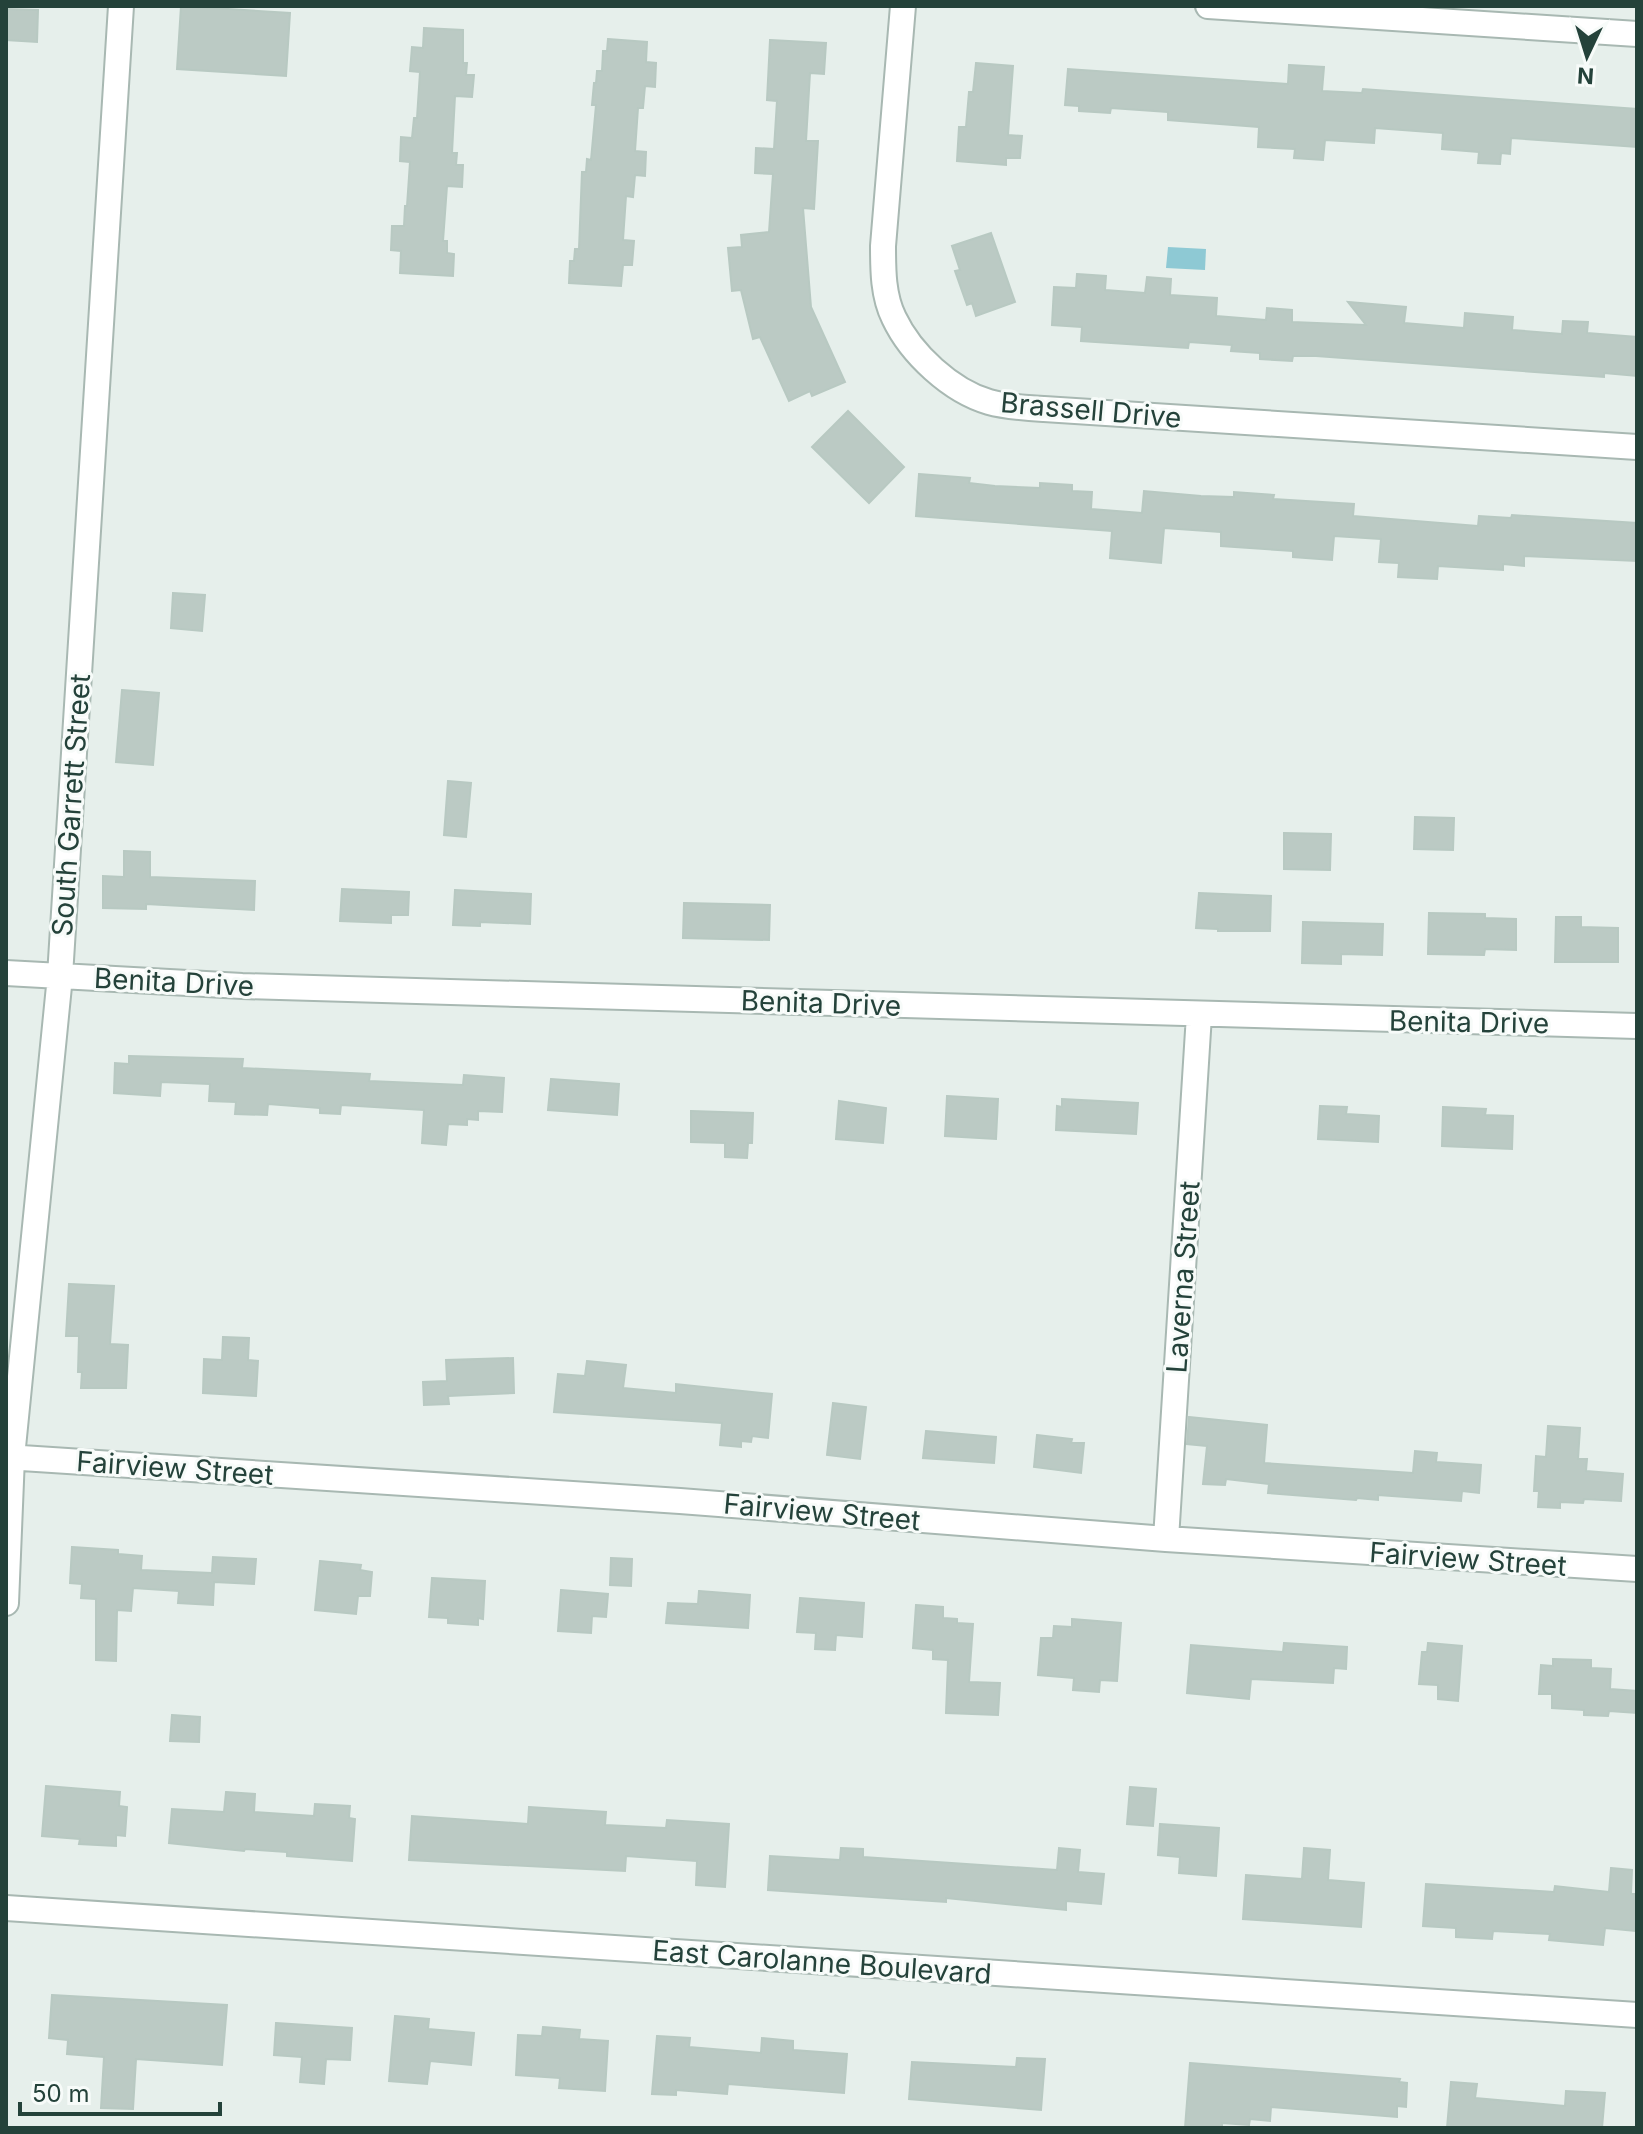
<svg xmlns="http://www.w3.org/2000/svg" width="1643" height="2134" viewBox="0 0 1643 2134" font-family="Inter,sans-serif">
<style>
.water{fill:#8ec9d4}
.building{fill:#bbcac4;stroke:#b8c9c2;stroke-width:2}
.lines{fill:none;stroke-linecap:round;stroke-linejoin:round}
.minor-casing{stroke:#a8b8b2;stroke-width:28}
.minor{stroke:#fff;stroke-width:24}
.labels{text-anchor:middle;stroke-width:6;stroke-linejoin:round;paint-order:stroke}
.street-label{font-size:28px;fill:#24423a;stroke:#f7fbf9}
</style>
<rect width="100%" height="100%" fill="#e6efeb"/>
<path class="water" d="M 1168,247 L 1206,249 L 1205,270 L 1166,268 Z"/>
<path class="building" d="M 181,6 L 290,13 L 286,76 L 177,69 Z
M 6,9 L 38,10 L 37,42 L 6,40 Z
M 424,28 L 463,30 L 463,63 L 467,63 L 466,75 L 474,75 L 472,97 L 455,96 L 452,153 L 457,153 L 456,165 L 463,165 L 462,187 L 447,186 L 443,241 L 447,241 L 447,253 L 454,254 L 453,276 L 400,273 L 401,251 L 391,250 L 392,226 L 404,226 L 405,206 L 407,206 L 410,162 L 400,161 L 401,137 L 412,138 L 414,118 L 417,118 L 420,72 L 410,71 L 412,47 L 423,48 Z
M 608,39 L 647,42 L 646,62 L 656,63 L 655,87 L 645,86 L 643,108 L 638,108 L 635,151 L 646,152 L 645,176 L 635,175 L 633,197 L 626,196 L 623,240 L 634,241 L 632,265 L 623,265 L 621,286 L 569,283 L 570,261 L 574,261 L 575,249 L 579,249 L 582,172 L 586,172 L 587,159 L 591,160 L 596,105 L 592,105 L 594,83 L 596,83 L 597,71 L 602,71 L 603,51 L 607,51 Z
M 770,40 L 826,43 L 824,74 L 810,73 L 806,141 L 818,141 L 814,209 L 803,208 L 811,307 L 845,382 L 812,396 L 810,391 L 789,401 L 760,337 L 753,339 L 741,290 L 732,291 L 728,248 L 742,247 L 741,235 L 769,232 L 773,174 L 755,173 L 756,148 L 774,149 L 777,101 L 767,100 Z
M 976,63 L 1013,66 L 1008,135 L 1022,136 L 1020,158 L 1006,158 L 1006,165 L 957,161 L 959,127 L 966,127 L 969,92 L 973,92 Z
M 1289,65 L 1324,67 L 1322,91 L 1362,93 L 1363,89 L 1637,109 L 1637,147 L 1511,138 L 1510,154 L 1501,153 L 1500,164 L 1478,163 L 1479,152 L 1442,149 L 1443,133 L 1375,128 L 1374,143 L 1325,140 L 1323,160 L 1294,158 L 1295,149 L 1258,147 L 1259,127 L 1168,120 L 1168,112 L 1111,108 L 1110,113 L 1079,111 L 1079,106 L 1065,105 L 1068,69 L 1288,84 Z
M 991,233 L 1015,302 L 976,316 L 972,303 L 967,305 L 955,271 L 960,270 L 952,246 Z
M 1077,274 L 1106,276 L 1105,290 L 1145,293 L 1147,277 L 1171,279 L 1170,295 L 1217,298 L 1216,316 L 1266,320 L 1267,308 L 1292,310 L 1292,322 L 1366,325 L 1348,302 L 1406,307 L 1404,323 L 1464,328 L 1465,313 L 1513,317 L 1512,330 L 1562,334 L 1563,321 L 1588,322 L 1587,333 L 1637,337 L 1637,376 L 1604,373 L 1604,377 L 1316,356 L 1293,356 L 1292,361 L 1260,359 L 1260,353 L 1231,351 L 1232,345 L 1189,342 L 1188,348 L 1081,341 L 1082,327 L 1052,325 L 1054,287 L 1076,288 Z
M 848,411 L 904,467 L 869,503 L 812,447 Z
M 919,474 L 970,478 L 969,483 L 995,486 L 1040,488 L 1040,483 L 1072,485 L 1072,491 L 1092,492 L 1091,509 L 1142,513 L 1144,491 L 1201,496 L 1234,497 L 1234,492 L 1274,495 L 1273,499 L 1354,504 L 1353,516 L 1478,526 L 1479,516 L 1511,518 L 1512,515 L 1637,523 L 1637,561 L 1524,556 L 1524,566 L 1503,564 L 1503,570 L 1438,566 L 1437,579 L 1398,577 L 1399,563 L 1379,562 L 1381,539 L 1334,536 L 1332,560 L 1293,557 L 1293,551 L 1221,546 L 1221,532 L 1164,528 L 1161,563 L 1110,558 L 1112,531 L 916,516 Z
M 173,593 L 205,595 L 202,631 L 171,628 Z
M 122,690 L 159,693 L 153,765 L 116,762 Z
M 448,781 L 471,783 L 466,837 L 444,835 Z
M 1415,817 L 1454,818 L 1453,850 L 1414,849 Z
M 1284,833 L 1331,834 L 1330,870 L 1284,869 Z
M 124,851 L 150,852 L 150,877 L 255,881 L 254,910 L 146,904 L 146,909 L 103,908 L 103,876 L 124,877 Z
M 342,889 L 409,892 L 408,915 L 391,915 L 391,923 L 340,921 Z
M 455,890 L 531,894 L 530,924 L 480,922 L 480,926 L 453,925 Z
M 1199,893 L 1271,896 L 1270,931 L 1218,931 L 1218,929 L 1196,928 Z
M 684,903 L 770,905 L 769,940 L 683,938 Z
M 1429,913 L 1485,914 L 1485,918 L 1516,919 L 1516,950 L 1485,949 L 1484,955 L 1428,954 Z
M 1556,917 L 1581,917 L 1581,927 L 1618,928 L 1618,962 L 1555,962 Z
M 1303,922 L 1383,924 L 1382,955 L 1341,954 L 1341,964 L 1302,963 Z
M 129,1056 L 243,1059 L 242,1068 L 370,1074 L 369,1081 L 463,1085 L 464,1075 L 504,1078 L 502,1112 L 478,1111 L 478,1120 L 467,1119 L 467,1125 L 448,1124 L 446,1145 L 422,1143 L 424,1110 L 341,1105 L 340,1114 L 320,1113 L 320,1108 L 268,1104 L 267,1115 L 235,1114 L 236,1102 L 209,1101 L 210,1084 L 161,1082 L 160,1096 L 114,1093 L 115,1063 L 129,1064 Z
M 551,1079 L 619,1084 L 617,1115 L 548,1110 Z
M 947,1096 L 998,1099 L 996,1139 L 945,1136 Z
M 1062,1099 L 1138,1103 L 1136,1134 L 1056,1130 L 1057,1106 L 1062,1107 Z
M 839,1101 L 886,1108 L 883,1143 L 836,1139 Z
M 1320,1106 L 1347,1107 L 1346,1114 L 1379,1116 L 1378,1142 L 1318,1139 Z
M 1443,1107 L 1486,1109 L 1485,1115 L 1513,1116 L 1512,1149 L 1442,1146 Z
M 691,1111 L 753,1113 L 752,1143 L 748,1143 L 747,1158 L 725,1157 L 725,1143 L 691,1142 Z
M 69,1284 L 114,1286 L 110,1344 L 128,1345 L 126,1388 L 81,1388 L 82,1372 L 78,1372 L 79,1336 L 66,1336 Z
M 223,1337 L 249,1338 L 248,1360 L 258,1361 L 256,1396 L 203,1393 L 204,1359 L 222,1360 Z
M 513,1358 L 514,1393 L 448,1396 L 449,1404 L 424,1405 L 423,1382 L 447,1381 L 446,1360 Z
M 587,1361 L 626,1365 L 623,1388 L 676,1393 L 676,1384 L 772,1394 L 768,1438 L 752,1436 L 751,1442 L 741,1441 L 741,1447 L 720,1445 L 722,1423 L 554,1412 L 558,1374 L 585,1376 Z
M 833,1403 L 866,1407 L 860,1459 L 827,1455 Z
M 1189,1417 L 1267,1425 L 1264,1463 L 1413,1473 L 1415,1451 L 1437,1453 L 1436,1462 L 1481,1465 L 1479,1493 L 1462,1491 L 1461,1501 L 1378,1495 L 1378,1500 L 1357,1498 L 1356,1500 L 1268,1493 L 1269,1484 L 1226,1479 L 1225,1485 L 1203,1484 L 1207,1446 L 1187,1444 Z
M 1548,1426 L 1580,1428 L 1578,1459 L 1587,1459 L 1586,1471 L 1623,1474 L 1621,1501 L 1584,1499 L 1583,1503 L 1560,1502 L 1560,1508 L 1538,1507 L 1539,1491 L 1534,1491 L 1536,1456 L 1546,1457 Z
M 926,1431 L 996,1437 L 994,1463 L 923,1458 Z
M 1037,1435 L 1072,1439 L 1071,1443 L 1084,1443 L 1081,1473 L 1034,1467 Z
M 72,1547 L 118,1550 L 118,1554 L 142,1556 L 141,1570 L 212,1573 L 213,1557 L 256,1559 L 254,1584 L 214,1582 L 213,1605 L 178,1603 L 179,1591 L 133,1588 L 131,1611 L 117,1610 L 116,1661 L 96,1660 L 96,1599 L 81,1598 L 82,1584 L 70,1583 Z
M 611,1558 L 632,1559 L 631,1586 L 610,1585 Z
M 320,1561 L 361,1565 L 360,1570 L 372,1572 L 370,1596 L 358,1596 L 356,1614 L 315,1610 Z
M 432,1578 L 485,1581 L 483,1619 L 478,1618 L 478,1625 L 448,1623 L 448,1618 L 429,1617 Z
M 561,1590 L 608,1594 L 606,1617 L 592,1616 L 591,1633 L 558,1631 Z
M 699,1591 L 750,1595 L 748,1628 L 666,1623 L 668,1603 L 698,1604 Z
M 800,1598 L 864,1603 L 862,1637 L 836,1635 L 835,1650 L 815,1649 L 816,1633 L 797,1632 Z
M 916,1605 L 943,1607 L 943,1618 L 957,1619 L 957,1623 L 973,1624 L 969,1682 L 1000,1683 L 998,1715 L 946,1713 L 948,1660 L 933,1659 L 933,1650 L 913,1648 Z
M 1072,1619 L 1121,1623 L 1117,1681 L 1100,1680 L 1099,1692 L 1073,1690 L 1074,1678 L 1038,1675 L 1041,1638 L 1053,1638 L 1054,1626 L 1072,1627 Z
M 1284,1643 L 1347,1647 L 1346,1669 L 1334,1668 L 1333,1683 L 1251,1679 L 1249,1699 L 1187,1693 L 1191,1645 L 1283,1652 Z
M 1428,1643 L 1462,1646 L 1458,1701 L 1438,1699 L 1438,1685 L 1419,1684 L 1422,1652 L 1427,1652 Z
M 1553,1659 L 1591,1660 L 1591,1668 L 1611,1669 L 1610,1689 L 1637,1691 L 1637,1713 L 1609,1711 L 1608,1716 L 1584,1715 L 1584,1710 L 1552,1708 L 1552,1694 L 1539,1694 L 1541,1665 L 1553,1666 Z
M 172,1715 L 200,1717 L 199,1742 L 170,1741 Z
M 46,1786 L 120,1792 L 119,1806 L 127,1807 L 125,1836 L 116,1835 L 116,1846 L 79,1844 L 80,1839 L 42,1836 Z
M 1130,1787 L 1156,1789 L 1153,1826 L 1127,1824 Z
M 226,1792 L 255,1794 L 254,1812 L 314,1816 L 315,1804 L 350,1806 L 349,1818 L 355,1819 L 352,1861 L 287,1856 L 287,1852 L 245,1849 L 244,1851 L 169,1843 L 172,1809 L 224,1812 Z
M 529,1807 L 606,1812 L 605,1825 L 666,1828 L 667,1820 L 729,1824 L 725,1887 L 696,1885 L 697,1861 L 626,1856 L 625,1871 L 409,1860 L 412,1816 L 528,1824 Z
M 1160,1824 L 1219,1828 L 1216,1876 L 1179,1873 L 1180,1857 L 1158,1855 Z
M 841,1848 L 863,1849 L 863,1857 L 1057,1870 L 1059,1848 L 1080,1850 L 1078,1872 L 1104,1874 L 1101,1904 L 1066,1901 L 1066,1910 L 946,1898 L 946,1902 L 768,1890 L 770,1856 L 840,1860 Z
M 1304,1848 L 1330,1850 L 1328,1880 L 1364,1883 L 1361,1927 L 1243,1919 L 1246,1875 L 1302,1879 Z
M 1611,1868 L 1632,1870 L 1631,1894 L 1637,1894 L 1637,1913 L 1635,1931 L 1605,1928 L 1603,1945 L 1549,1940 L 1550,1934 L 1493,1931 L 1492,1939 L 1456,1937 L 1456,1928 L 1423,1926 L 1426,1884 L 1554,1892 L 1555,1886 L 1609,1892 Z
M 52,1995 L 227,2005 L 222,2065 L 136,2059 L 133,2109 L 101,2108 L 104,2057 L 67,2054 L 68,2040 L 49,2038 Z
M 395,2016 L 429,2019 L 428,2029 L 474,2033 L 471,2065 L 430,2061 L 427,2084 L 389,2081 Z
M 276,2023 L 352,2028 L 350,2060 L 326,2059 L 324,2084 L 300,2082 L 302,2057 L 274,2055 Z
M 543,2027 L 580,2030 L 579,2039 L 608,2041 L 605,2091 L 559,2088 L 560,2078 L 516,2075 L 518,2035 L 542,2036 Z
M 657,2036 L 690,2038 L 689,2047 L 761,2053 L 762,2038 L 793,2041 L 793,2050 L 847,2054 L 844,2093 L 728,2084 L 727,2094 L 676,2090 L 676,2095 L 652,2094 Z
M 1017,2058 L 1045,2059 L 1041,2110 L 909,2099 L 912,2062 L 1016,2067 Z
M 1190,2063 L 1400,2079 L 1399,2082 L 1407,2083 L 1406,2107 L 1397,2106 L 1397,2117 L 1271,2107 L 1270,2121 L 1250,2119 L 1249,2125 L 1222,2123 L 1222,2128 L 1185,2128 Z
M 1451,2082 L 1477,2084 L 1475,2098 L 1565,2106 L 1566,2091 L 1605,2093 L 1602,2128 L 1447,2128 Z"/>
<g class="lines">
<defs>
<path id="minor" d="M 903,6 L 883,246 C 883,270 883,296 894,318 C 911,354 951,391 989,402 C 1007,407 1026,408 1044,409 L 1637,447
M 1208,6 L 1637,34
M 6,973 L 242,986 L 1637,1026
M 6,1457 L 680,1501 L 1166,1539 L 1637,1569
M 1166,1539 L 1199,1015
M 6,1603 L 12,1457 L 60,976 L 121,6
M 6,1908 L 1637,2015"/>
</defs>
<use href="#minor" class="minor-casing"/>
<use href="#minor" class="minor"/>
</g>
<g class="labels">
<g class="street-label">
<text transform="translate(1091 410) rotate(5)" y="10">Brassell Drive</text>
<text transform="translate(71 805) rotate(-86)" y="10">South Garrett Street</text>
<text transform="translate(174 982) rotate(3)" y="10">Benita Drive</text>
<text transform="translate(821 1003) rotate(2)" y="10">Benita Drive</text>
<text transform="translate(1469 1022) rotate(1)" y="10">Benita Drive</text>
<text transform="translate(1183 1277) rotate(-86)" y="10">Laverna Street</text>
<text transform="translate(175 1468) rotate(4)" y="10">Fairview Street</text>
<text transform="translate(822 1512) rotate(5)" y="10">Fairview Street</text>
<text transform="translate(1468 1559) rotate(4)" y="10">Fairview Street</text>
<text transform="translate(822 1962) rotate(4)" y="10">East Carolanne Boulevard</text>
</g>
</g>
<rect width="1643" height="2134" fill="none" stroke="#24423a" stroke-width="16"/>
<g transform="translate(1587 56) rotate(184)" stroke="#f7fbf9" stroke-width="6" paint-order="stroke">
<path d="M0-6L14 30L0 20L-14 30Z" fill="#24423a"/>
<text y="-12" font-size="22" font-weight="bold" text-anchor="middle" fill="#24423a">N</text>
</g>
<path d="M20 2102v12h200v-12" fill="none" stroke="#24423a" stroke-width="4"/>
<text x="32" y="2102" font-size="24" fill="#24423a" stroke="#f7fbf9" stroke-width="6" paint-order="stroke">50 m</text>
</svg>
